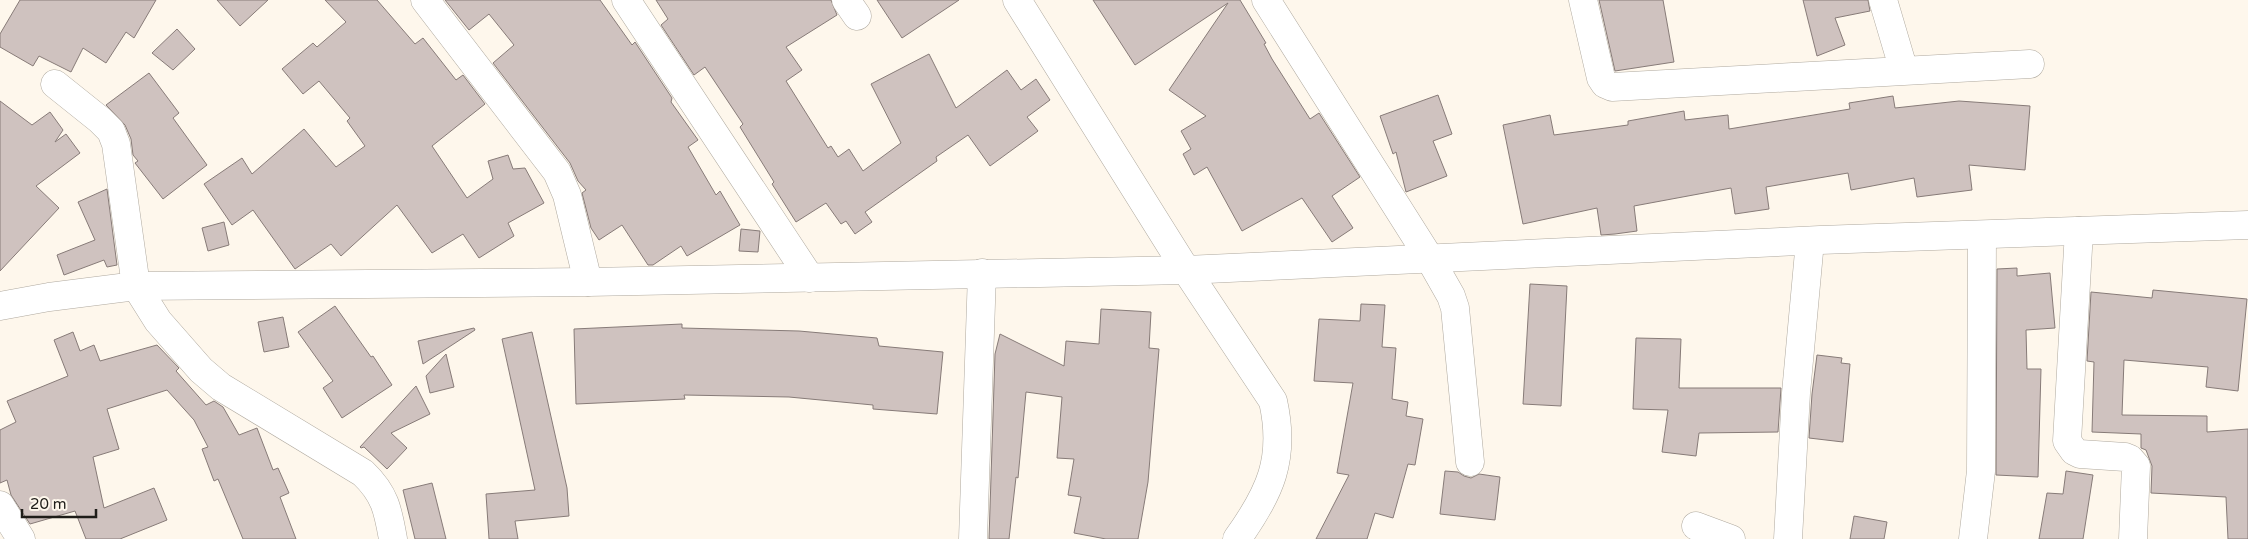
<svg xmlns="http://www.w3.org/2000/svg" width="2248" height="539" viewBox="0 0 2248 539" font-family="'Varela Round',sans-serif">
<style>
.building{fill:#cfc2bf;stroke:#877b78}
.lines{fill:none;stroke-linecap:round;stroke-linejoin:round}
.street-casing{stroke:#afa99f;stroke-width:29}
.secondary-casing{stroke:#afa99f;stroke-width:29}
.street{stroke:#fff;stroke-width:28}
.secondary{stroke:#fff;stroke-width:28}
</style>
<rect width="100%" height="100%" fill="#fef7ec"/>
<path class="building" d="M 20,0 L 156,0 L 134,38 L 126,32 L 106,63 L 83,48 L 71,72 L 39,56 L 33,66 L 0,47 L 0,34 Z
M 217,0 L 268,0 L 240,26 Z
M 325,0 L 377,0 L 415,44 L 423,38 L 456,80 L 463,75 L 485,104 L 432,146 L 467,198 L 493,179 L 488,161 L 508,155 L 513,169 L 525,168 L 544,203 L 508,223 L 514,236 L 479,258 L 463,234 L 432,253 L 397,205 L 341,256 L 331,244 L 295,269 L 253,210 L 232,225 L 204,184 L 242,158 L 252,174 L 304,129 L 336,167 L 365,146 L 347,121 L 350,118 L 319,81 L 303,94 L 282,69 L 313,43 L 317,47 L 346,22 Z
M 445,0 L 600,0 L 632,45 L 635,42 L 672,98 L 671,102 L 698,140 L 688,147 L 716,195 L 720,191 L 740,225 L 687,256 L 681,246 L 653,265 L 648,265 L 622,225 L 599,240 L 591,228 L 582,193 L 586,190 L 578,181 L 570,163 L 493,63 L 514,45 L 489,14 L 469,30 Z
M 656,0 L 831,0 L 837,15 L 786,47 L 802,70 L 786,81 L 828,148 L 831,146 L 838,157 L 849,149 L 863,171 L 901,143 L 871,84 L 929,54 L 956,108 L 1007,70 L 1021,90 L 1036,79 L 1050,100 L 1027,117 L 1038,131 L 990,166 L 968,135 L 936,157 L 937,161 L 865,212 L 872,222 L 855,234 L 846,221 L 841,224 L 826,203 L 796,222 L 772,184 L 774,182 L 740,127 L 743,124 L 705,67 L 694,75 L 661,25 L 668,19 Z
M 877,0 L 959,0 L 902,38 Z
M 1093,0 L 1240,0 L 1266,43 L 1264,44 L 1272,59 L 1310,119 L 1319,113 L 1360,177 L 1332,196 L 1353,228 L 1332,242 L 1302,198 L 1242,231 L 1207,167 L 1194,175 L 1183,154 L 1191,149 L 1181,131 L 1206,116 L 1169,90 L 1228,3 L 1135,65 Z
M 1599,0 L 1663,0 L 1674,62 L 1615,71 Z
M 1803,0 L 1868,0 L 1870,11 L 1835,18 L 1845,45 L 1817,56 Z
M 177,29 L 195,49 L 173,70 L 152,53 Z
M 149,73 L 179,113 L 173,118 L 207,165 L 163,199 L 135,163 L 138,161 L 133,155 L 131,139 L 125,125 L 106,105 Z
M 1438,95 L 1452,134 L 1433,141 L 1447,176 L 1406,192 L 1396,152 L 1393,154 L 1380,116 Z
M 1893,96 L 1895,108 L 1959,101 L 2030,106 L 2025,170 L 1969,165 L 1972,190 L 1917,197 L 1914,178 L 1851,190 L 1848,173 L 1766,187 L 1769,209 L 1735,214 L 1731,188 L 1634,206 L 1637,231 L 1615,234 L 1601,235 L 1597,208 L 1523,224 L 1503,125 L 1550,115 L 1554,135 L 1628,125 L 1628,121 L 1684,111 L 1685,120 L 1728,115 L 1729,129 L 1850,109 L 1849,103 Z
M 0,101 L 32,125 L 50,112 L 63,130 L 55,142 L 66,134 L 80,153 L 36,186 L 59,208 L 0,271 Z
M 107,189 L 117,265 L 107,267 L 104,260 L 64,275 L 57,255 L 95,240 L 78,202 Z
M 224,222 L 229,245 L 208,251 L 202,228 Z
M 741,229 L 760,231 L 758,252 L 739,251 Z
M 2017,268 L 2017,276 L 2050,273 L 2055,328 L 2026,330 L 2027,369 L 2041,369 L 2038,477 L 1996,475 L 1997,269 Z
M 1530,284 L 1567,286 L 1561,406 L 1523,404 Z
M 2153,290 L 2247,299 L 2238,391 L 2206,387 L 2208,367 L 2124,360 L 2122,415 L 2207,416 L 2207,432 L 2248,429 L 2248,539 L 2228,539 L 2226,497 L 2151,493 L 2152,466 L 2146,450 L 2141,448 L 2141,434 L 2092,432 L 2094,362 L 2087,361 L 2091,292 L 2152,298 Z
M 1361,304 L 1385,305 L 1382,347 L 1396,348 L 1392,399 L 1408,402 L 1406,416 L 1423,419 L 1415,465 L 1408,464 L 1393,518 L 1375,513 L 1367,539 L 1316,539 L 1349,475 L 1337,473 L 1353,383 L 1314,381 L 1319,319 L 1360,321 Z
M 335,306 L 371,357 L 373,356 L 392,385 L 342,418 L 323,388 L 333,381 L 298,332 Z
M 1101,309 L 1151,312 L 1149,348 L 1159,349 L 1148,482 L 1138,539 L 1106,539 L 1074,533 L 1081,497 L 1068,495 L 1074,459 L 1057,458 L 1062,397 L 1026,392 L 1018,478 L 1016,477 L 1009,539 L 989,539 L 995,354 L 1000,334 L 1064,366 L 1066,341 L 1099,344 Z
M 283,317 L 289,347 L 264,352 L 258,322 Z
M 682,324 L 682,328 L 799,331 L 877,338 L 879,346 L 943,352 L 937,414 L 873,409 L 873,405 L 789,397 L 684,395 L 685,399 L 576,404 L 574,329 Z
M 474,328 L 475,330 L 423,364 L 418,341 Z
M 73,332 L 80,351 L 94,345 L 100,361 L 157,345 L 179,368 L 176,371 L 206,405 L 214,401 L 223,407 L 239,435 L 257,428 L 273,470 L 278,468 L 289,493 L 280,497 L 296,539 L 243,539 L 218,479 L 214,481 L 202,449 L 208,447 L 194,420 L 167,390 L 107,409 L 119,449 L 93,457 L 104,508 L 154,488 L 167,520 L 120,539 L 86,539 L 75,511 L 30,524 L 11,495 L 7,480 L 0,483 L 0,430 L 16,422 L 7,401 L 68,376 L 54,340 Z
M 532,332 L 567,488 L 569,516 L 515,521 L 518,539 L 489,539 L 486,494 L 535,490 L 502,339 Z
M 1636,338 L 1681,339 L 1679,388 L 1781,388 L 1778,432 L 1699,433 L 1696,456 L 1662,452 L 1668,410 L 1633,409 Z
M 446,354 L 454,387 L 430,393 L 426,376 Z
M 1817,355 L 1842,358 L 1841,363 L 1850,364 L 1843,442 L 1809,438 L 1812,394 Z
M 416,386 L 430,414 L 391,433 L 407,448 L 387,469 L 364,447 L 361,448 L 360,447 Z
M 1445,471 L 1458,472 L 1464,476 L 1471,478 L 1479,474 L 1500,477 L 1495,520 L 1440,514 Z
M 2066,471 L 2093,475 L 2083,539 L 2039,539 L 2047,493 L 2063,494 Z
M 432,483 L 446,539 L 415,539 L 403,490 Z
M 1854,516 L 1887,522 L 1884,539 L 1850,539 Z"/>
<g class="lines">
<defs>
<path id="street" d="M 425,0 L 557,172 L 567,195 L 588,282
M 626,0 L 810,278
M 846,0 L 857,16
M 1017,0 L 1186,270 L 1273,401 C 1286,459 1270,493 1237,539
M 1266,0 L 1430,259 L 1451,296 L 1455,308 L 1470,462
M 1583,0 L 1601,78 L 1605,84 L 1612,87 L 2030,64
M 1883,0 L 1904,71
M 55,84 L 100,120 L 111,131 L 116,144 L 136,286 L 158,321 L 201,370 L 221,387 L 363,473 C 385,494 388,510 393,539
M 2079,231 L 2067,441 L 2074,451 L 2080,454 L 2125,457 L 2130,459 L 2136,466 L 2133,539
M 0,505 L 21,539
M 1696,526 L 1731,539
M 973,539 L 982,273
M 1788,539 L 1796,393 L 1810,241
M 1973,539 L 1981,471 L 1982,236"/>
<path id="secondary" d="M 0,306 L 49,297 L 136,286 L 588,282 L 1186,270 L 1820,240 L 2248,225"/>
</defs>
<use href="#street" class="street-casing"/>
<use href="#secondary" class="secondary-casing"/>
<use href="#street" class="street"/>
<use href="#secondary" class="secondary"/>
</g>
<path d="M22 509v8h74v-8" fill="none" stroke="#1f1d19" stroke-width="2.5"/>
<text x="30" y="509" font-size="15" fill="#1f1d19" stroke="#fef7ec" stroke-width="4" paint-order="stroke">20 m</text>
</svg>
